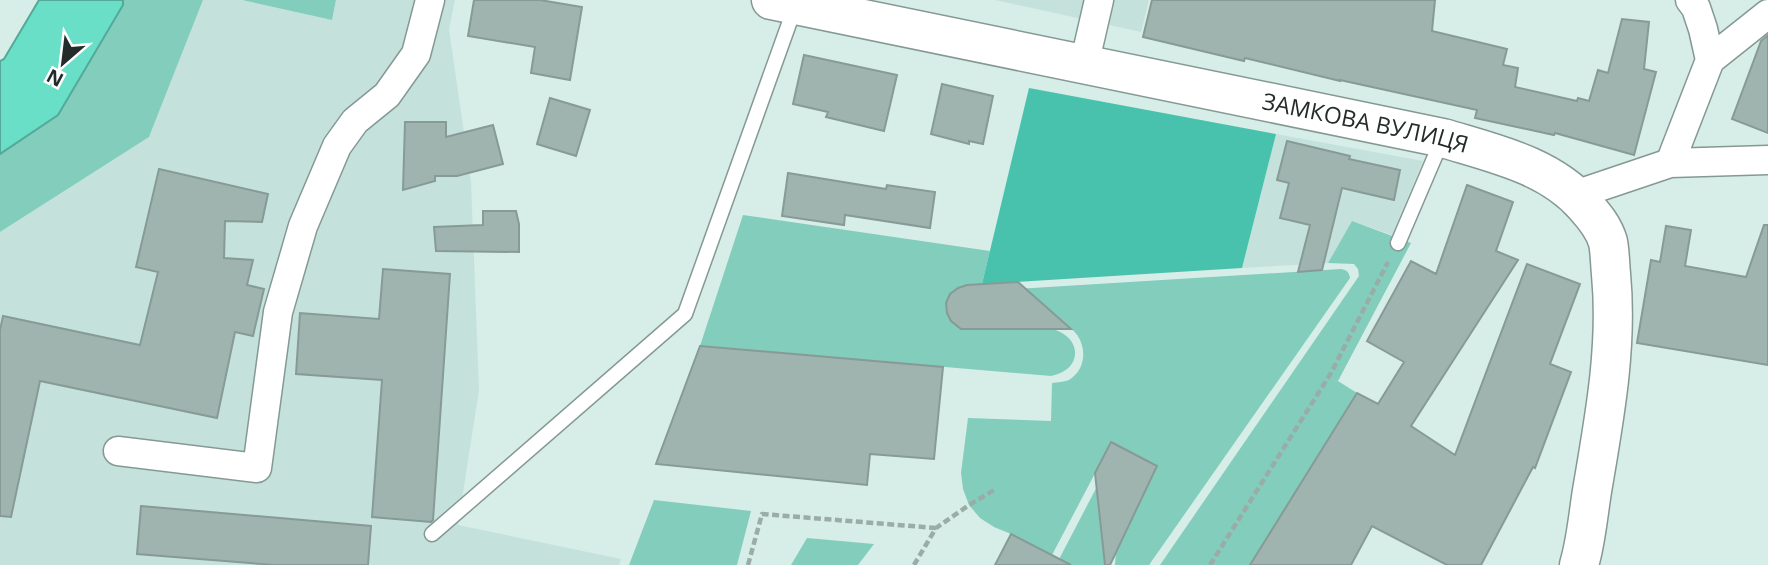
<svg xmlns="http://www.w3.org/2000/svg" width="1768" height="565" viewBox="0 0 1768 565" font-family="'Open Sans',sans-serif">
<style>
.built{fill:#c4e2db}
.green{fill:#83cdbd}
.forest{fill:#48c2ac}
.water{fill:#69dfc8;stroke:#54a999;stroke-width:2}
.building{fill:#9fb4af;stroke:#879b96;stroke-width:2}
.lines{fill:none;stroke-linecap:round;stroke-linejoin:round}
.lane-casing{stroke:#859994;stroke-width:17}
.street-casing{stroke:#859994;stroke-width:31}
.secondary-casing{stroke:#859994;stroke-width:41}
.path{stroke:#9aaca7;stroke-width:4.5;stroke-dasharray:7 3.5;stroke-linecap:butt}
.lane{stroke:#fff;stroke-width:14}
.street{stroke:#fff;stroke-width:28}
.secondary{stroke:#fff;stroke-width:38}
.labels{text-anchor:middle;stroke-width:5;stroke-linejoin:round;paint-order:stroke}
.street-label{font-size:23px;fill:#232c2a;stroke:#fff}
</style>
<rect width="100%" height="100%" fill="#d7ede7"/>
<path class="built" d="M 203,0 L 242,0 L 332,20 L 336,0 L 455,0 L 449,29 L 471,182 L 479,390 L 458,525 L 621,559 L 619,565 L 0,565 L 0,232 L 149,137 Z
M 995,0 L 1149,0 L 1141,32 Z
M 1276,134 L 1423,161 L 1392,235 L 1352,221 L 1328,263 L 1242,268 Z"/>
<path class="green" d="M 123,0 L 203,0 L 149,137 L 0,232 L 0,154 L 58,115 L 123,5 Z
M 242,0 L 336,0 L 332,20 Z
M 743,215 L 990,251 L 982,284 C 975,285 967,284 960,287 C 940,295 945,316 959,327 L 1052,329 C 1083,337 1083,370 1051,376 L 700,346 Z
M 1352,221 L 1411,243 L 1338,381 L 1357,393 L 1250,565 L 1160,565 L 1359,276 L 1358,269 L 1354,264 L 1328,263 Z
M 1341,269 C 1347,270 1349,272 1350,278 L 1149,565 L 1115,565 L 1116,552 L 1157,466 L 1111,443 L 1052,555 L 1011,534 L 994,527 L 980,518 L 969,505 L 963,489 L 961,473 L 968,418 L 1051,421 L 1052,383 C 1057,382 1064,382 1069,380 C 1089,368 1087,339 1069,327 C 1064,324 1059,323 1053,322 L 968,292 Z
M 1114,454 L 1107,550 L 1104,560 L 1105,565 L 1056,565 Z
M 654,500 L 751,511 L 737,565 L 629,565 Z
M 807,538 L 874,544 L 858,565 L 791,565 Z"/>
<path class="forest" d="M 1029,88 L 1276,134 L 1242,268 L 982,284 Z"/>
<path class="water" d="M 39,0 L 123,0 L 123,5 L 58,115 L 0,154 L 0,61 L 4,59 Z"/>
<path class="building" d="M 474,0 L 540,0 L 582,7 L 570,80 L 531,73 L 535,47 L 468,36 Z
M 1152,0 L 1435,0 L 1432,31 L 1507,49 L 1503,65 L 1518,68 L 1515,87 L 1577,101 L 1578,98 L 1589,101 L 1598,70 L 1608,73 L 1622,19 L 1649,22 L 1644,69 L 1656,72 L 1634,155 L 1555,133 L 1554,135 L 1475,118 L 1477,110 L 1340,80 L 1340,81 L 1245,58 L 1244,61 L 1143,37 Z
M 1768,35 L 1768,133 L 1732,119 L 1761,41 Z
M 804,55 L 897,75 L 884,131 L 826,117 L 828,112 L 793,104 Z
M 942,84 L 993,96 L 983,144 L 969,141 L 969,144 L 931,134 Z
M 550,98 L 590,110 L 576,156 L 537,144 Z
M 405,122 L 446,122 L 446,137 L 493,125 L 503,164 L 457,176 L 435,176 L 435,181 L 403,190 Z
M 1287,141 L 1350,156 L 1349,159 L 1400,170 L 1394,200 L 1342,188 L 1322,270 L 1298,272 L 1310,225 L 1280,218 L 1289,183 L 1277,180 Z
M 159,169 L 268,194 L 262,222 L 225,221 L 224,258 L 253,260 L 247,285 L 264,289 L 253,336 L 235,332 L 217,418 L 40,381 L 11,517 L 0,516 L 0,330 L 3,316 L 140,345 L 158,272 L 136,267 Z
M 788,173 L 886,189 L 887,185 L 935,192 L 930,228 L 845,215 L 844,225 L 782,216 Z
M 1467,185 L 1513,202 L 1496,251 L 1518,260 L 1411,426 L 1455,455 L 1527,264 L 1580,284 L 1550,364 L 1571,372 L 1535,468 L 1533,467 L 1481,565 L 1447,565 L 1372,526 L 1351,565 L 1250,565 L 1357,393 L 1378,404 L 1404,362 L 1367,341 L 1411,261 L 1436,274 Z
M 483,211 L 516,211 L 519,224 L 519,252 L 436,251 L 434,227 L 483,225 Z
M 1764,225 L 1768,225 L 1768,365 L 1637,343 L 1651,260 L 1660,262 L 1666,226 L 1691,230 L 1685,266 L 1746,277 Z
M 383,269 L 450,274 L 433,520 L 431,522 L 372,517 L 382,380 L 296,374 L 300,313 L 379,319 Z
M 1018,282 L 1071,329 L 961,329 L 951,321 L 947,313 L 946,303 L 950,294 L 958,288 L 967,285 Z
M 700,346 L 943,367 L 934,459 L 870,454 L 867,485 L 656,464 Z
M 1111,442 L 1157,466 L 1110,565 L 1105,565 L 1095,473 Z
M 141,506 L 371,526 L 368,565 L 274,565 L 137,554 Z
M 1011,534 L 1071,565 L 995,565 Z"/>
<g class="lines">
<defs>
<path id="lane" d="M 1398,243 L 1442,140
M 432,534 L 685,314 L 795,7"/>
<path id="street" d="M 1710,60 L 1768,14
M 1084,65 L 1099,0
M 1670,163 L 1710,60 L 1703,29 L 1696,8 L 1690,0
M 1575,195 L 1670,163 L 1768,160
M 118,451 L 257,468 L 278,312 L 303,226 L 337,146 L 355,121 L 387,95 L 416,54 L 430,0"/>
<g id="secondary">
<path id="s1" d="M 771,0 L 1443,138 C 1492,153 1550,165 1585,206 C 1595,217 1604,228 1608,242 C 1610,252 1610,264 1611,274 C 1618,347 1604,420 1592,491 C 1588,516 1586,542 1579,565"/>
</g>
</defs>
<use href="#lane" class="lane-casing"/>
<use href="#street" class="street-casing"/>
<use href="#secondary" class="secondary-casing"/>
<path class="path" d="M 748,565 L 762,514 L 936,528
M 914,565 L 936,528 L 969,505 L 996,489
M 1210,565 L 1331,373 L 1388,262"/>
<use href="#lane" class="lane"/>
<use href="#street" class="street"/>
<use href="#secondary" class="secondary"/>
</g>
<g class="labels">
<g class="street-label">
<text dy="8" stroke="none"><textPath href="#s1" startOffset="607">ЗАМКОВА ВУЛИЦЯ</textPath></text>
</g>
</g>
<g transform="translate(63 63) rotate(208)" stroke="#ffffff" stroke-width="5" paint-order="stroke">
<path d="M0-5L12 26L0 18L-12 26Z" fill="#232c2a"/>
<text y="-10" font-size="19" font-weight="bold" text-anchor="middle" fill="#232c2a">N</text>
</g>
</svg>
